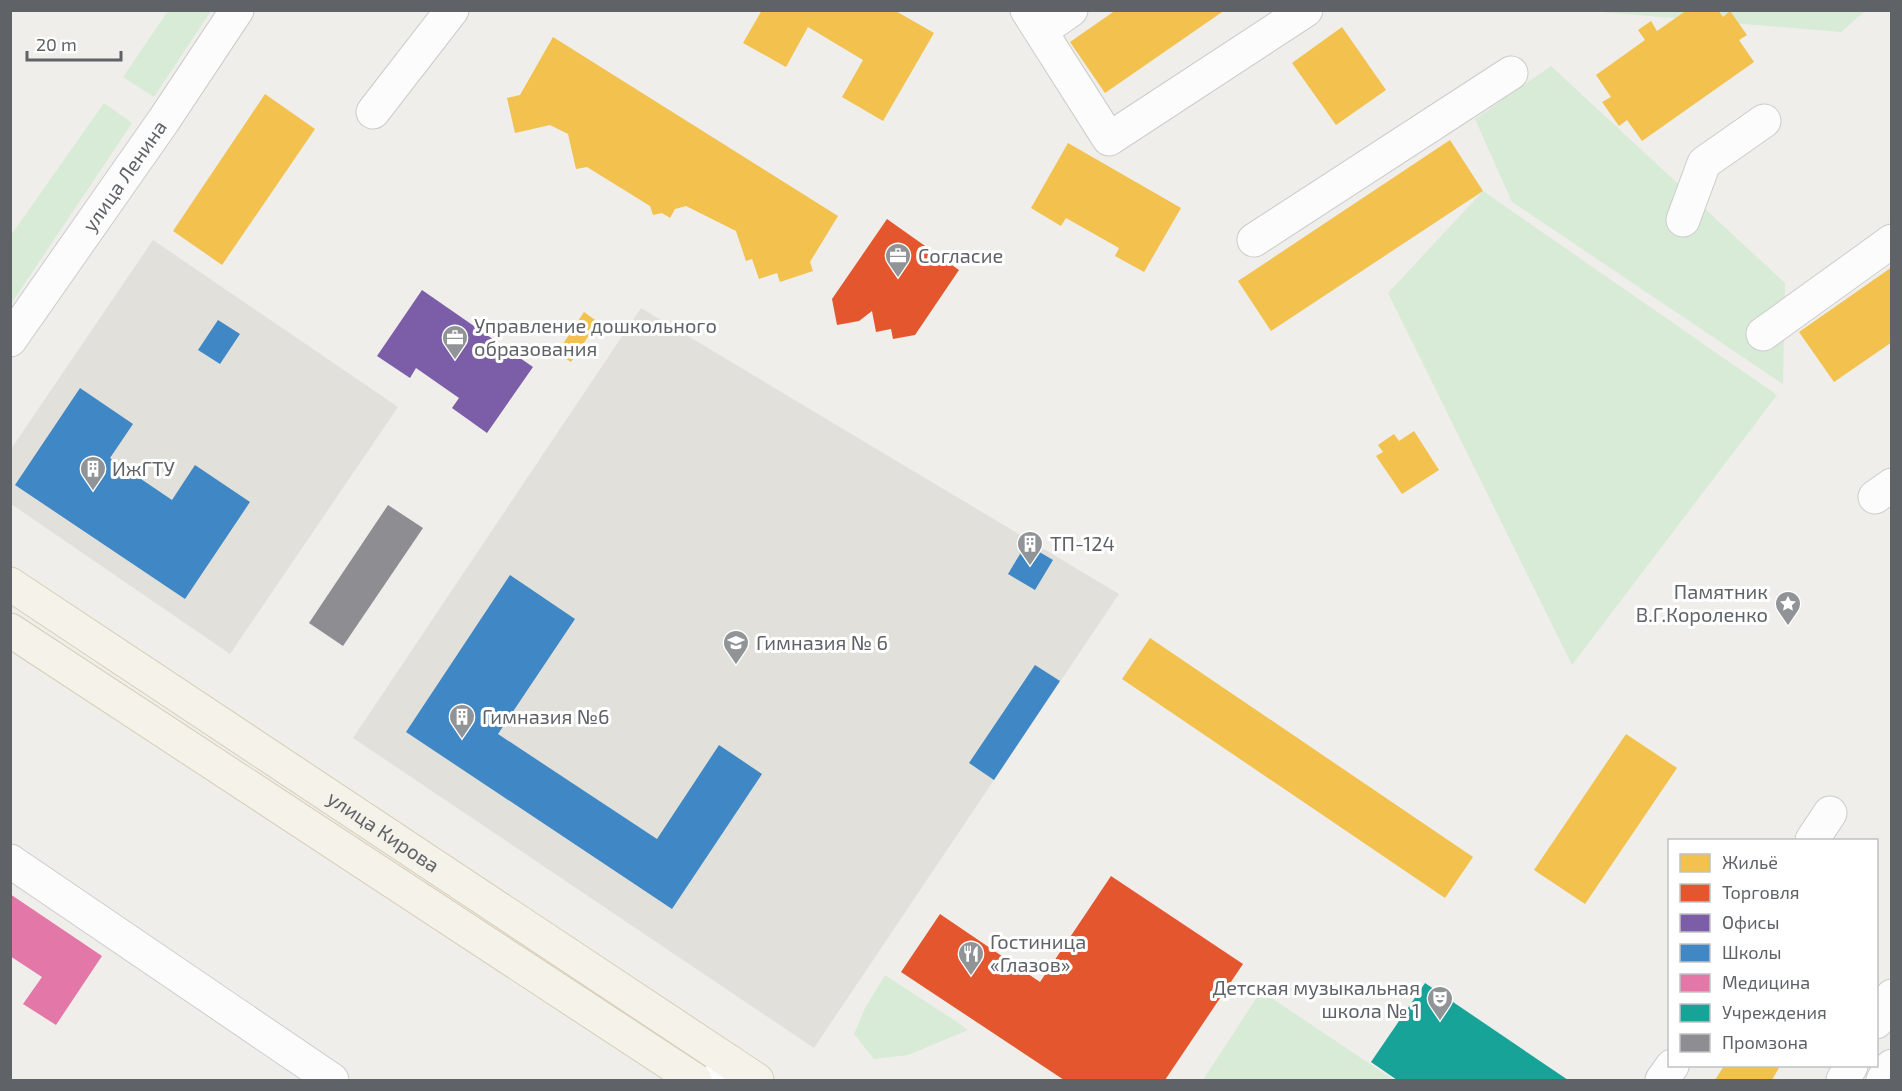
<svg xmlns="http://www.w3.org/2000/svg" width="1902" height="1091" viewBox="0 0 1902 1091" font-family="'Exo 2',sans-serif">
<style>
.education{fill:#e2e0da}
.green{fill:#d8ebd6}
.homes{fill:#f2c14e}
.shops{fill:#e4572e}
.offices{fill:#7b5ea7}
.schools{fill:#3f88c5}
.health{fill:#e377a8}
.public{fill:#17a398}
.industry{fill:#8d8d92}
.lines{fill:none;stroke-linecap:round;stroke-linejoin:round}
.minor-casing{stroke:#cbcccc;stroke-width:35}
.major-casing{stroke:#d7ceb8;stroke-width:35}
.minor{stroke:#fdfcfc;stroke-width:33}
.major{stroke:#f4f2e9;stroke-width:33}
.labels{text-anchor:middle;stroke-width:6;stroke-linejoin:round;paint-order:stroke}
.street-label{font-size:20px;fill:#5f6368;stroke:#fff}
.poi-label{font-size:20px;fill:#5f6368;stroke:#fff;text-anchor:start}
</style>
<rect width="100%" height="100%" fill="#efeeea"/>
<path class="education" d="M 153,240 L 398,407 L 230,654 L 11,504 L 11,449 Z
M 641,308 L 1119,594 L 814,1048 L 353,738 Z"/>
<path class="green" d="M 168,11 L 211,11 L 154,97 L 123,77 Z
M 1601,11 L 1865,11 L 1841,32 L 1601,12 Z
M 1551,66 L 1785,283 L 1783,384 L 1512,202 L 1475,119 Z
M 104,103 L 132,123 L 11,304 L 11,235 Z
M 1483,191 L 1777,395 L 1572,665 L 1388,293 Z
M 885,975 L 960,1024 L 968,1030 L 908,1055 L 874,1059 L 854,1034 L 865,1008 Z
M 1261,991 L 1394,1080 L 1203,1080 Z"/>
<path class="homes" d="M 762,10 L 894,10 L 934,33 L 883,121 L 842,97 L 863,60 L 808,27 L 786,67 L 743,43 Z
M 1116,10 L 1225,10 L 1105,93 L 1070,42 Z
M 1687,10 L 1718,10 L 1723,17 L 1730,11 L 1747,35 L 1739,40 L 1754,62 L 1642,141 L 1627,120 L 1619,126 L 1602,102 L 1611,97 L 1596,75 L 1645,40 L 1638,30 L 1651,21 L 1657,31 Z
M 1342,27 L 1386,90 L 1336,125 L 1292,63 Z
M 553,37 L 838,216 L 810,262 L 813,271 L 780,282 L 777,273 L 759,279 L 752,259 L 746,261 L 736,231 L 686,206 L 675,209 L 670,218 L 662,213 L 653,215 L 650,206 L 587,167 L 576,169 L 568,134 L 550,125 L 515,133 L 507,98 L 520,95 Z
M 265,94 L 315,129 L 222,265 L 173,231 Z
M 1450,140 L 1483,191 L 1271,331 L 1238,281 Z
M 1068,143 L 1181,208 L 1144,272 L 1115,256 L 1119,248 L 1066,218 L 1061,226 L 1031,208 Z
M 1892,267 L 1892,342 L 1834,382 L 1799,332 Z
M 584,312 L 598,322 L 571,362 L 557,353 Z
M 1414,431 L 1439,470 L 1402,494 L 1376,456 L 1383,452 L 1378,445 L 1394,434 L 1399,441 Z
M 1150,638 L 1473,857 L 1445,898 L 1122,679 Z
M 1626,734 L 1677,768 L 1585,904 L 1534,870 Z
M 1724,1066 L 1780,1066 L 1772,1080 L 1715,1080 Z"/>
<path class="shops" d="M 887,219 L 959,270 L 915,335 L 893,339 L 891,329 L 876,332 L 872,311 L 859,321 L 837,325 L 832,299 Z
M 1111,876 L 1243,964 L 1165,1080 L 1064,1080 L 901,972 L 940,914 L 1040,982 Z"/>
<path class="offices" d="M 422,290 L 533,367 L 487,433 L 452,408 L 459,398 L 416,368 L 410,378 L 377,356 Z"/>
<path class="schools" d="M 218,320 L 240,334 L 220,364 L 198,350 Z
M 80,388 L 133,424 L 110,458 L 172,500 L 195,465 L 250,502 L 185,599 L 15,485 Z
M 1026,544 L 1053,560 L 1035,590 L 1008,574 Z
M 510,575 L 575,619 L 498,734 L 657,839 L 719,745 L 762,774 L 672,909 L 406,732 Z
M 1035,665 L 1060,681 L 994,780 L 969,763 Z"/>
<path class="health" d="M 10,894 L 102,956 L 56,1025 L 23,1004 L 42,977 L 10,956 Z"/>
<path class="public" d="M 1425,983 L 1568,1080 L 1397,1080 L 1371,1062 Z"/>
<path class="industry" d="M 388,505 L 423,528 L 343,646 L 309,623 Z"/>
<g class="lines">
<defs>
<g id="minor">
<path d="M 1027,10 L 1109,139 L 1306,10"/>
<path d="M 1041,31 L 1071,10"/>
<path d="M 373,112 L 452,10"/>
<path d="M 1683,220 L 1704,163 L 1764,121"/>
<path d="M 1254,240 L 1511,73"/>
<path d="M 1763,334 L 1892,241"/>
<path id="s1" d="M 10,340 L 164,120 L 237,10"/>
<path d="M 1875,497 L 1892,485"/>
<path d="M 1812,840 L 1830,813"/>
<path d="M 10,861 L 332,1080"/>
<path d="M 1876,1022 L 1892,996"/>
<path d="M 717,1080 L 730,1062"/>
<path d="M 1662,1080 L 1672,1066"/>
<path d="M 1843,1080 L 1851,1066"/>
<path d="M 1883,1080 L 1892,1066"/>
</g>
<g id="major">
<path id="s2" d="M 10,584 L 757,1080"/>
<path d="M 10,630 L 695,1080"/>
</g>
</defs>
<use href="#minor" class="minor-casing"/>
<use href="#major" class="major-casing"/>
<use href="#minor" class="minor"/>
<use href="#major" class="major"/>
</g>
<defs>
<symbol id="office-pin" viewBox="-11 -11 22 30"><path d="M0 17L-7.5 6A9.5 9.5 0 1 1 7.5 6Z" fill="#919496" stroke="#fff"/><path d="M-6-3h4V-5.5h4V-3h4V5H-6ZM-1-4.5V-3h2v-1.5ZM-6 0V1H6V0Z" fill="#fff"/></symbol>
<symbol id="building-pin" viewBox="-11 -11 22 30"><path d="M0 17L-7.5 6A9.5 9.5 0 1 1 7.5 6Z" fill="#919496" stroke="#fff"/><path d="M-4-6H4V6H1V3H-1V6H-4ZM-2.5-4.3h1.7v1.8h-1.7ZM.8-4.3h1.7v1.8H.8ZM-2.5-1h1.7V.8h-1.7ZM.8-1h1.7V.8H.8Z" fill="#fff"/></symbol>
<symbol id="sight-pin" viewBox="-11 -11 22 30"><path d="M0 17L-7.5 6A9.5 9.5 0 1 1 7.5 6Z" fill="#919496" stroke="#fff"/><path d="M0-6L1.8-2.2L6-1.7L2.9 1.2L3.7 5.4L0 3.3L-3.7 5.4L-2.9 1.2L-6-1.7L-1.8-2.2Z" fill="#fff"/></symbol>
<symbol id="school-pin" viewBox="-11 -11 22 30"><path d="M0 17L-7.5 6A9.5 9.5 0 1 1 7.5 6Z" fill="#919496" stroke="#fff"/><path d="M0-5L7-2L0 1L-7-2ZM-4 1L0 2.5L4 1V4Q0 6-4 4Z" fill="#fff"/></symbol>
<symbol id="restaurant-pin" viewBox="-11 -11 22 30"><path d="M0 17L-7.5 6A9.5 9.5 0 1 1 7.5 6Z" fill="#919496" stroke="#fff"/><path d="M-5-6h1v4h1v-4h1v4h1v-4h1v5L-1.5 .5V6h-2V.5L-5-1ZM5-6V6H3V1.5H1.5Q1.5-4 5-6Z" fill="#fff"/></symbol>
<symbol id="theatre-pin" viewBox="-11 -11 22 30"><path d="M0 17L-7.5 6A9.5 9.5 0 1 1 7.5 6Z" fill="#919496" stroke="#fff"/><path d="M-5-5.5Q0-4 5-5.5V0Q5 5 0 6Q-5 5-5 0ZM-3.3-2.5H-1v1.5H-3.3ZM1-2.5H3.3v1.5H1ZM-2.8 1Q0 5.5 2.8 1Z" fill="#fff"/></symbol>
</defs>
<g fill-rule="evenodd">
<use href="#office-pin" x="883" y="241" width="30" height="40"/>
<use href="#office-pin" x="440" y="323" width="30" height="40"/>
<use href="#building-pin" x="78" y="454" width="30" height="40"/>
<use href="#building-pin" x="1015" y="529" width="30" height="40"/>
<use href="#sight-pin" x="1773" y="589" width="30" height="40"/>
<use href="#school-pin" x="721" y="628" width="30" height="40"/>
<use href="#building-pin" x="447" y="702" width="30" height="40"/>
<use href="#restaurant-pin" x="956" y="939" width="30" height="40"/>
<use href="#theatre-pin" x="1425" y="984" width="30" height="40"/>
</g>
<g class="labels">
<g class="street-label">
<text dy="7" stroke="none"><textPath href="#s1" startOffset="200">улица Ленина</textPath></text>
<text dy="7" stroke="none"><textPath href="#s2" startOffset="448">улица Кирова</textPath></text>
</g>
<g class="poi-label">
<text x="918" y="263">Согласие</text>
<text x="474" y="333">Управление дошкольного<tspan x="474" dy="23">образования</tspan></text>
<text x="112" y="476">ИжГТУ</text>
<text x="1050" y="551">ТП-124</text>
<text x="1768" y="599" text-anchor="end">Памятник<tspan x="1768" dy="23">В.Г.Короленко</tspan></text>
<text x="756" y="650">Гимназия № 6</text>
<text x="482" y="724">Гимназия №6</text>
<text x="990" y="949">Гостиница<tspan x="990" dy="23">«Глазов»</tspan></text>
<text x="1420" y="995" text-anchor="end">Детская музыкальная<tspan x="1420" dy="23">школа № 1</tspan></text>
</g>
</g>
<rect width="1902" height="1091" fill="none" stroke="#5f6368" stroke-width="24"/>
<rect x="1668" y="839" width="210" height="228" fill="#ffffff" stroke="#bfc1c3" stroke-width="1.5"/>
<rect x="1680" y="854" width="30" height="18" fill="#f2c14e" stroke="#bfc1c3" stroke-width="1.5"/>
<text x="1722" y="869" font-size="18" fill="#5f6368">Жильё</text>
<rect x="1680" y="884" width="30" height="18" fill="#e4572e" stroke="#bfc1c3" stroke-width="1.5"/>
<text x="1722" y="899" font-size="18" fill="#5f6368">Торговля</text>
<rect x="1680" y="914" width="30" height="18" fill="#7b5ea7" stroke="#bfc1c3" stroke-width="1.5"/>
<text x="1722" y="929" font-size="18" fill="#5f6368">Офисы</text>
<rect x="1680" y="944" width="30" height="18" fill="#3f88c5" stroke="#bfc1c3" stroke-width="1.5"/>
<text x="1722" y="959" font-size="18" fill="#5f6368">Школы</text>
<rect x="1680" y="974" width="30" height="18" fill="#e377a8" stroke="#bfc1c3" stroke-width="1.5"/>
<text x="1722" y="989" font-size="18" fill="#5f6368">Медицина</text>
<rect x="1680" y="1004" width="30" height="18" fill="#17a398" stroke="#bfc1c3" stroke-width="1.5"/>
<text x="1722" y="1019" font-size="18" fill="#5f6368">Учреждения</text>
<rect x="1680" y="1034" width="30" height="18" fill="#8d8d92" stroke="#bfc1c3" stroke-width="1.5"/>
<text x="1722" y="1049" font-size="18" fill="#5f6368">Промзона</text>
<path d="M27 51v9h94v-9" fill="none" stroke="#5f6368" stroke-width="3"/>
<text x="36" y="51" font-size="18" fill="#5f6368" stroke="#ffffff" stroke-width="4.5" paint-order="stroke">20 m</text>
</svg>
